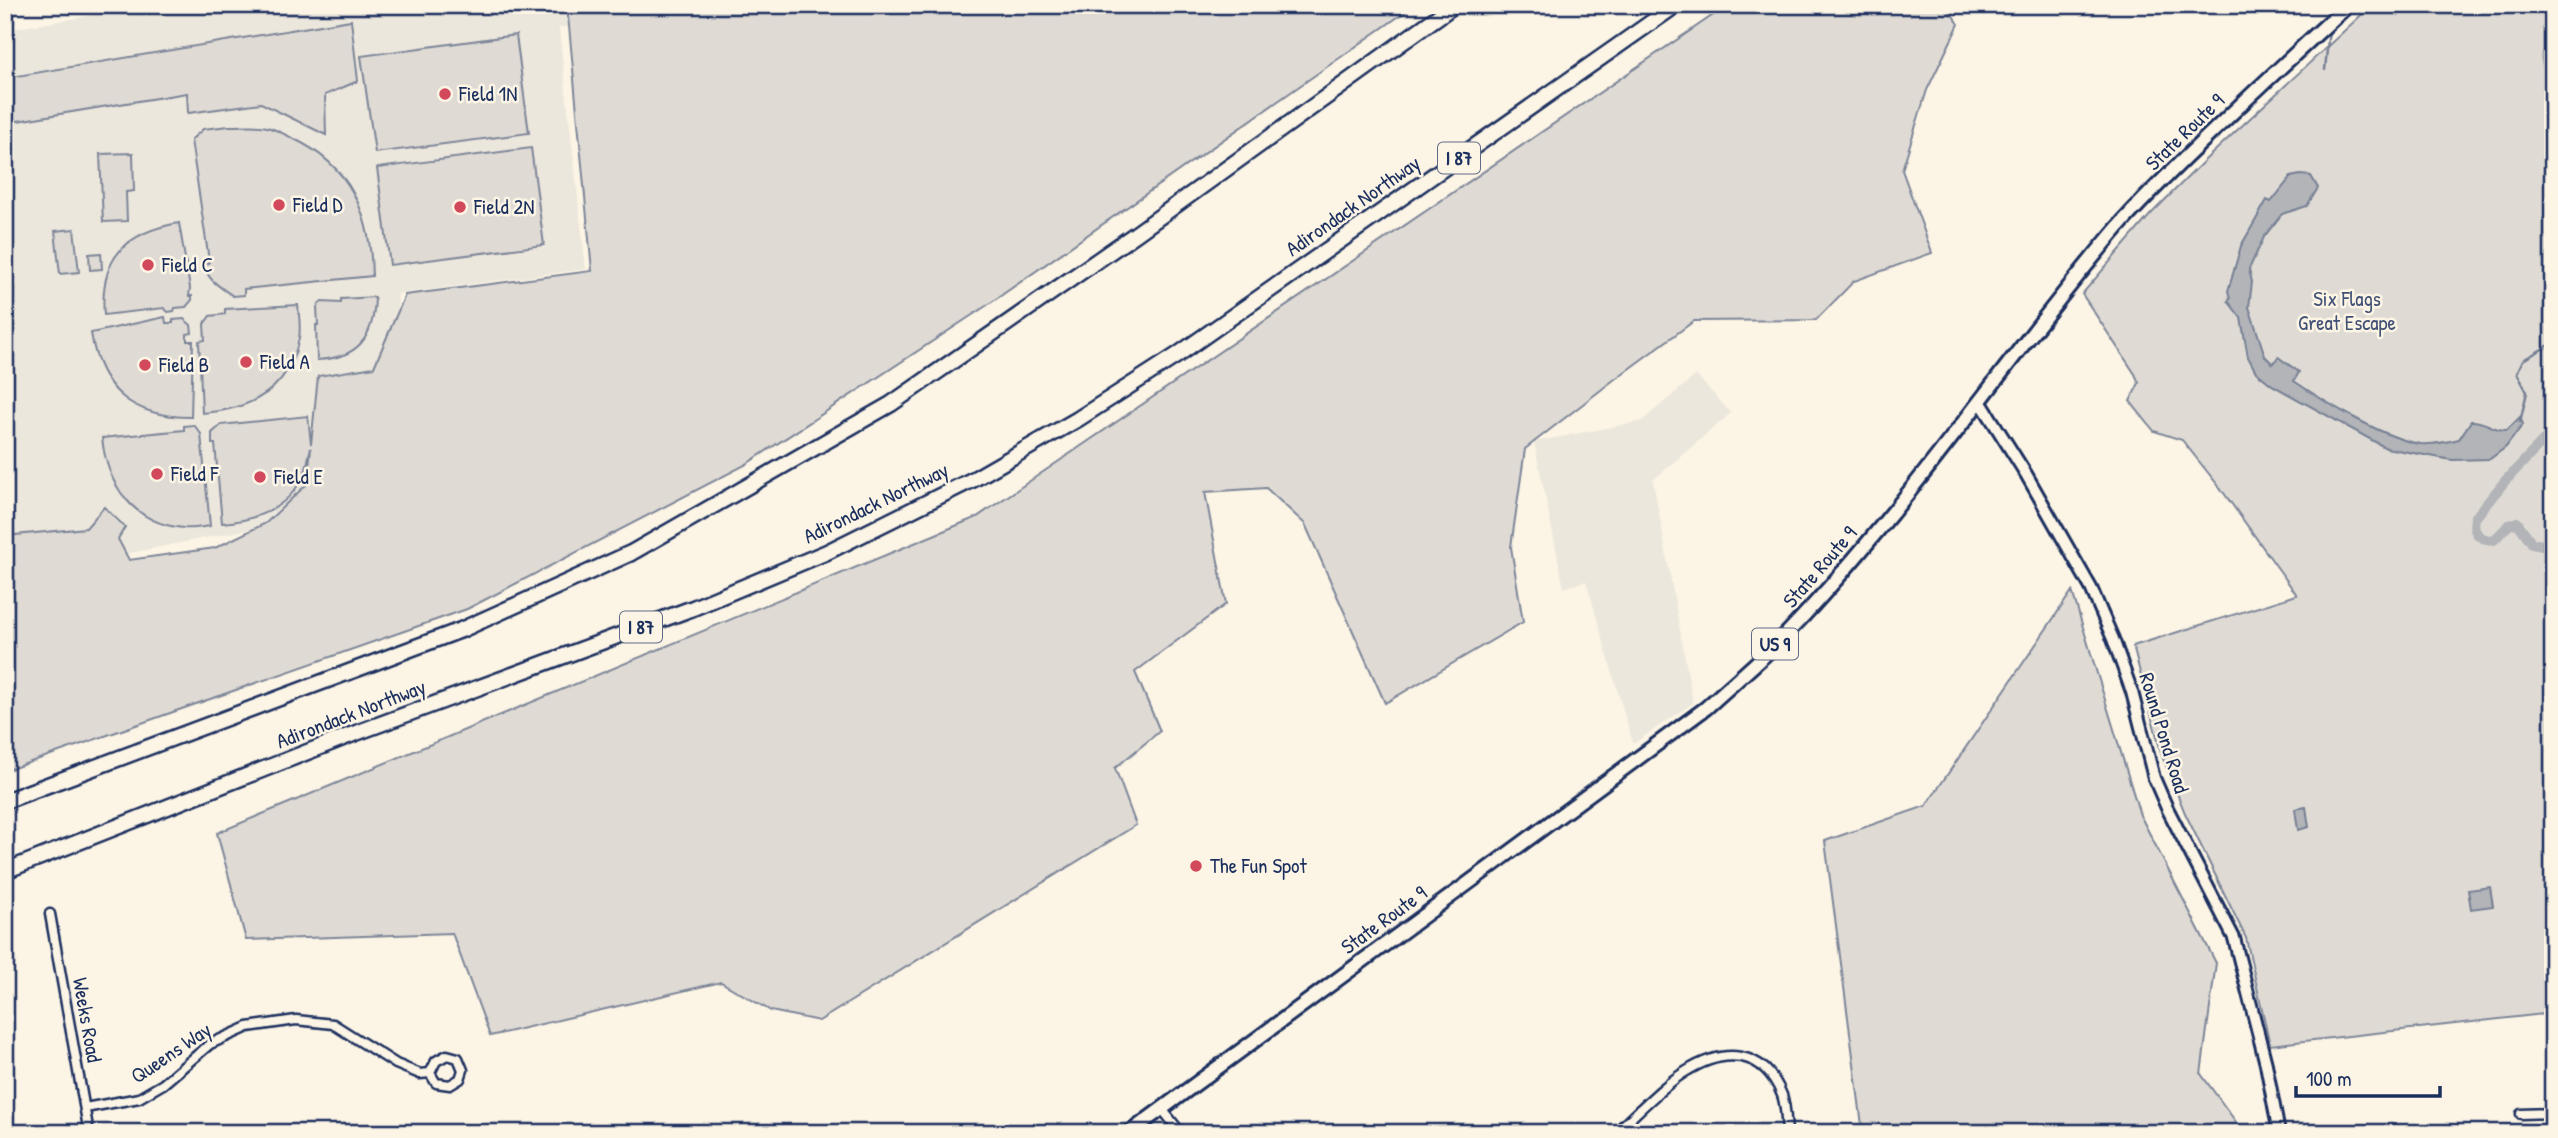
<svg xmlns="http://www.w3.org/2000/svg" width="2558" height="1138" viewBox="0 0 2558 1138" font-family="'Patrick Hand',sans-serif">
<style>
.built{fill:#ece7dc}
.green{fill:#dfdbd4;stroke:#7d8599;stroke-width:2}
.water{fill:#b2b4b8;stroke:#767f94;stroke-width:2}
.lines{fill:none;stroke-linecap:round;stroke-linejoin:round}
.stream{stroke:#767f94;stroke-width:2.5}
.canal{stroke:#b2b4b8;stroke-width:10}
.street-casing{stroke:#1b2f5e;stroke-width:13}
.secondary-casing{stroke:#1b2f5e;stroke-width:16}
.primary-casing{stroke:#1b2f5e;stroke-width:18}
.highway-casing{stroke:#1b2f5e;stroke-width:19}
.street{stroke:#fcf5e5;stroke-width:8}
.secondary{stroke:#fcf5e5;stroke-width:10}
.primary{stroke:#fcf5e5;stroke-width:12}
.highway{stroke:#fcf5e5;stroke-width:14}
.poi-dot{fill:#d1495b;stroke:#fcf5e5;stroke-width:2.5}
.labels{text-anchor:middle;stroke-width:5;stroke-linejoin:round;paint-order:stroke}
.shield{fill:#fcf5e5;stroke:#5e6a86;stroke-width:2}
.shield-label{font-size:19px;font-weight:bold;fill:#1b2f5e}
.poi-label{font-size:21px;fill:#1b2f5e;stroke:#fcf5e5;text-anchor:start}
.street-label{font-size:21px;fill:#1b2f5e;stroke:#fcf5e5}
.park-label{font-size:21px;fill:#425176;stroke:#fcf5e5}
</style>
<rect width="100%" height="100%" fill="#fcf5e5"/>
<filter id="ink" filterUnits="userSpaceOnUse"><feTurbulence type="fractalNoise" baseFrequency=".0143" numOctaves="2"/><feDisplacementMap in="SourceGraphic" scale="14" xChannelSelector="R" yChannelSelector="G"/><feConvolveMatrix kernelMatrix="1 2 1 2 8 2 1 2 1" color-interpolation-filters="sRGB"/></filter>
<g filter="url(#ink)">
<path class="built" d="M 155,5 L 704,5 L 559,28 L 586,269 L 398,294 L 394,376 L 311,517 L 5,578 L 5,30 Z
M 1696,375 L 1731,413 L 1653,480 L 1693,703 L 1633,744 L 1586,581 L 1564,588 L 1534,442 L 1642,421 Z"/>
<path class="green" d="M 567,5 L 1415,5 L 989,304 L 745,465 L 467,609 L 5,771 L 5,736 L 14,733 L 5,686 L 5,536 L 86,528 L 104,507 L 125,527 L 118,539 L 129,560 L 215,548 L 266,523 L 307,484 L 311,448 C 309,453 308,462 306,469 C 293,506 259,520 222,523 L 215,444 L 212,444 L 212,433 L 221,425 L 308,416 L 311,444 L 318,376 L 374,367 L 405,295 L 592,271 Z
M 1728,5 L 1945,5 L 1959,24 L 1927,90 L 1902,170 L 1932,253 L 1854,281 L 1816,320 L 1694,321 L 1615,379 L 1525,449 L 1511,547 L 1523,622 L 1385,703 L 1305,524 L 1266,488 L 1205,492 L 1226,604 L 1135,672 L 1160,731 L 1115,768 L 1136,825 L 819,1021 L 771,1011 L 721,982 L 490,1036 L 452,933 L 246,940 L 217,833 L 977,517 Z
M 2372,5 L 2553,5 L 2553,1013 L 2270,1045 L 2246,938 L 2185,813 L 2162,756 L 2133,646 L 2297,595 L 2221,489 L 2182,440 L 2154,431 L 2130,401 L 2139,383 L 2135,374 L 2082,294 L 2151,214 L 2205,160 Z
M 351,20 L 358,81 L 325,95 L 326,135 L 261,103 L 188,113 L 187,93 L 5,123 L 5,78 Z
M 516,35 L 529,133 L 375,153 L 361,56 Z
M 229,126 C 241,126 256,124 267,127 C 275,129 284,134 292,138 C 351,165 371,215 372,276 L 244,289 L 244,295 L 233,296 C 220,287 206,279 204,264 L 209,263 L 208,254 L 191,140 L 203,129 Z
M 531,148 L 544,245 L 390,265 L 377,168 Z
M 133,153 L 134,191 L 126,192 L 127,221 L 103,222 L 100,154 Z
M 179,223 L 190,288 L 189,296 L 192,296 L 192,300 L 186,307 L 175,308 L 174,311 L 168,312 L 164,308 L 104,315 C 99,259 125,232 179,223 Z
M 74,229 L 79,272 L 60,274 L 55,231 Z
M 101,253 L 102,269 L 90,270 L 89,254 Z
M 375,297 C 374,337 359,358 317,360 L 316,325 L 318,325 L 317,307 L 321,302 L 341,303 L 341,299 Z
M 298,305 C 299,315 301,328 299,338 C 289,390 251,410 202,413 L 199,341 L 205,340 L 204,324 L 210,316 L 225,314 L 225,309 Z
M 165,317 L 166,323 L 173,323 L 173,320 L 184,319 L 191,325 L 192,333 L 187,334 L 187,341 L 193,341 L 191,417 C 133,417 100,391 91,333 Z
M 194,425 L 201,434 L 210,526 C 202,527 192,529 183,528 C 133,523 107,485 102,438 L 184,430 L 184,426 Z
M 2072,591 L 2140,815 L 2216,963 L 2201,1074 L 2244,1133 L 1863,1133 L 1825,841 L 1926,806 Z"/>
<path class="water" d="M 2300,175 L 2311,176 L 2318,188 L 2307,206 L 2282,214 L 2264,237 L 2249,269 L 2252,282 L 2249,307 L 2265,356 L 2273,364 L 2278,357 L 2299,372 L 2294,381 C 2323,401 2387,440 2421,444 C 2434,445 2447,442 2459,439 L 2471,421 C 2485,420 2494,431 2507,430 L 2520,417 L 2523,424 L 2506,447 L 2490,459 L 2452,460 L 2386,448 L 2272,385 L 2256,372 L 2248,357 L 2241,318 L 2228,301 L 2230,298 L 2228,291 L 2241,246 L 2267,200 L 2271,202 L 2291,177 Z
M 2306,807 L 2309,827 L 2298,830 L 2295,809 Z
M 2490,887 L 2493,906 L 2471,909 L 2468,890 Z"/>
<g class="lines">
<path class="stream" d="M 2330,16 L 2332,5
M 2325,70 L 2329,29
M 2520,422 L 2527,392 L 2517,373 L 2523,360 L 2553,343"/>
<path class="canal" d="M 2553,42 L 2545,58 L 2547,65 L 2553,70
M 2553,431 L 2505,481 L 2475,518 C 2472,533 2479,540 2494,540 L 2509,525 L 2517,522 L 2532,543 L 2542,545 L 2553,543"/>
<defs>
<path id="street" d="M 50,914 L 89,1133
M 447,1055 L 458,1058 L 463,1070 L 460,1079 L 450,1085 L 436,1083 L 430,1073 L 436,1061 Z
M 85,1108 L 139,1098 L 163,1084 L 210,1044 L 248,1027 L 296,1020 L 333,1024 L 396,1064 L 420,1074 L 430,1073
M 1162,1109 L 1181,1133
M 2521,1114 L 2553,1113
M 1615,1133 C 1636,1114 1662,1086 1685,1072 C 1723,1048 1763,1048 1782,1095 C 1786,1106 1786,1121 1787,1133"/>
<path id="secondary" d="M 1980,401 L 2026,474 L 2091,588 L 2113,639 L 2132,692 L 2154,778 L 2167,808 L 2234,938 L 2266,1064 L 2279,1133"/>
<path id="primary" d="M 1129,1133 L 1706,708 C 1734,682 1765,657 1791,629 C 1911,503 2007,357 2119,226 C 2147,194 2178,165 2209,135 C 2255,91 2301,48 2348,5"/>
<path id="highway" d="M 5,801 L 461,630 L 631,553 L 891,404 L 1137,233 L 1454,5
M 5,871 L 348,736 L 693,608 L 827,552 L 974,479 L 1078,419 L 1176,356 L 1676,5"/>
</defs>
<use href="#street" class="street-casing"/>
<use href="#secondary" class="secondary-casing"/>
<use href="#primary" class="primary-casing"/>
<use href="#highway" class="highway-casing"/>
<use href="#street" class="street"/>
<use href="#secondary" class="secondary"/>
<use href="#primary" class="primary"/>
<use href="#highway" class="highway"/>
</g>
</g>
<g class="poi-dot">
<circle cx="445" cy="94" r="7"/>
<circle cx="279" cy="205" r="7"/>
<circle cx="460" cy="207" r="7"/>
<circle cx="148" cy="265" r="7"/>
<circle cx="246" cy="362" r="7"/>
<circle cx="145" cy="365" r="7"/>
<circle cx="157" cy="474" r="7"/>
<circle cx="260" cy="477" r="7"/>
<circle cx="1196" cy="866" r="7"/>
</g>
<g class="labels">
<g class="shield">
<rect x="1438" y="142.5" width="42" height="31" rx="5"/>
<rect x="620" y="611.5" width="42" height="31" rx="5"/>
<rect x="1752" y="628.5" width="46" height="31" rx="5"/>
</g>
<g class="shield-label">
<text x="1459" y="165">I 87</text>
<text x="641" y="634">I 87</text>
<text x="1775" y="651">US 9</text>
</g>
<g class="poi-label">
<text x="459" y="101">Field 1N</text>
<text x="293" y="212">Field D</text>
<text x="474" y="214">Field 2N</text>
<text x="162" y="272">Field C</text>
<text x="260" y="369">Field A</text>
<text x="159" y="372">Field B</text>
<text x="171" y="481">Field F</text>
<text x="274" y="484">Field E</text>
<text x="1210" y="873">The Fun Spot</text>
</g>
<g class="street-label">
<text transform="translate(2185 132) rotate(-44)" y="7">State Route 9</text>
<text transform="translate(1353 206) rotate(-35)" y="7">Adirondack Northway</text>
<text transform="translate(876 503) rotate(-26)" y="7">Adirondack Northway</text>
<text transform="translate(1820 567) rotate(-49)" y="7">State Route 9</text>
<text transform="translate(351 714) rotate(-21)" y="7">Adirondack Northway</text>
<text transform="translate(2164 733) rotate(73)" y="7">Round Pond Road</text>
<text transform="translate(1384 920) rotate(-36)" y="7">State Route 9</text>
<text transform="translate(87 1020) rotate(80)" y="7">Weeks Road</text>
<text transform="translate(171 1053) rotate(-34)" y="7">Queens Way</text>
</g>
<g class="park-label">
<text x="2347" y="306">Six Flags<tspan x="2347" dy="24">Great Escape</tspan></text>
</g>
</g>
<rect width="2558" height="1138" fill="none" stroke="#fcf5e5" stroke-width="28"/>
<rect x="14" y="14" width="2530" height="1110" fill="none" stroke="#1b2f5e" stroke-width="2.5" filter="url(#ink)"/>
<path d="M2296 1086v10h144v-10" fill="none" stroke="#1b2f5e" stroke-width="3.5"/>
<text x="2306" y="1086" font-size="21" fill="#1b2f5e" stroke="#fcf5e5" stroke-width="5" paint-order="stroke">100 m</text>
</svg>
